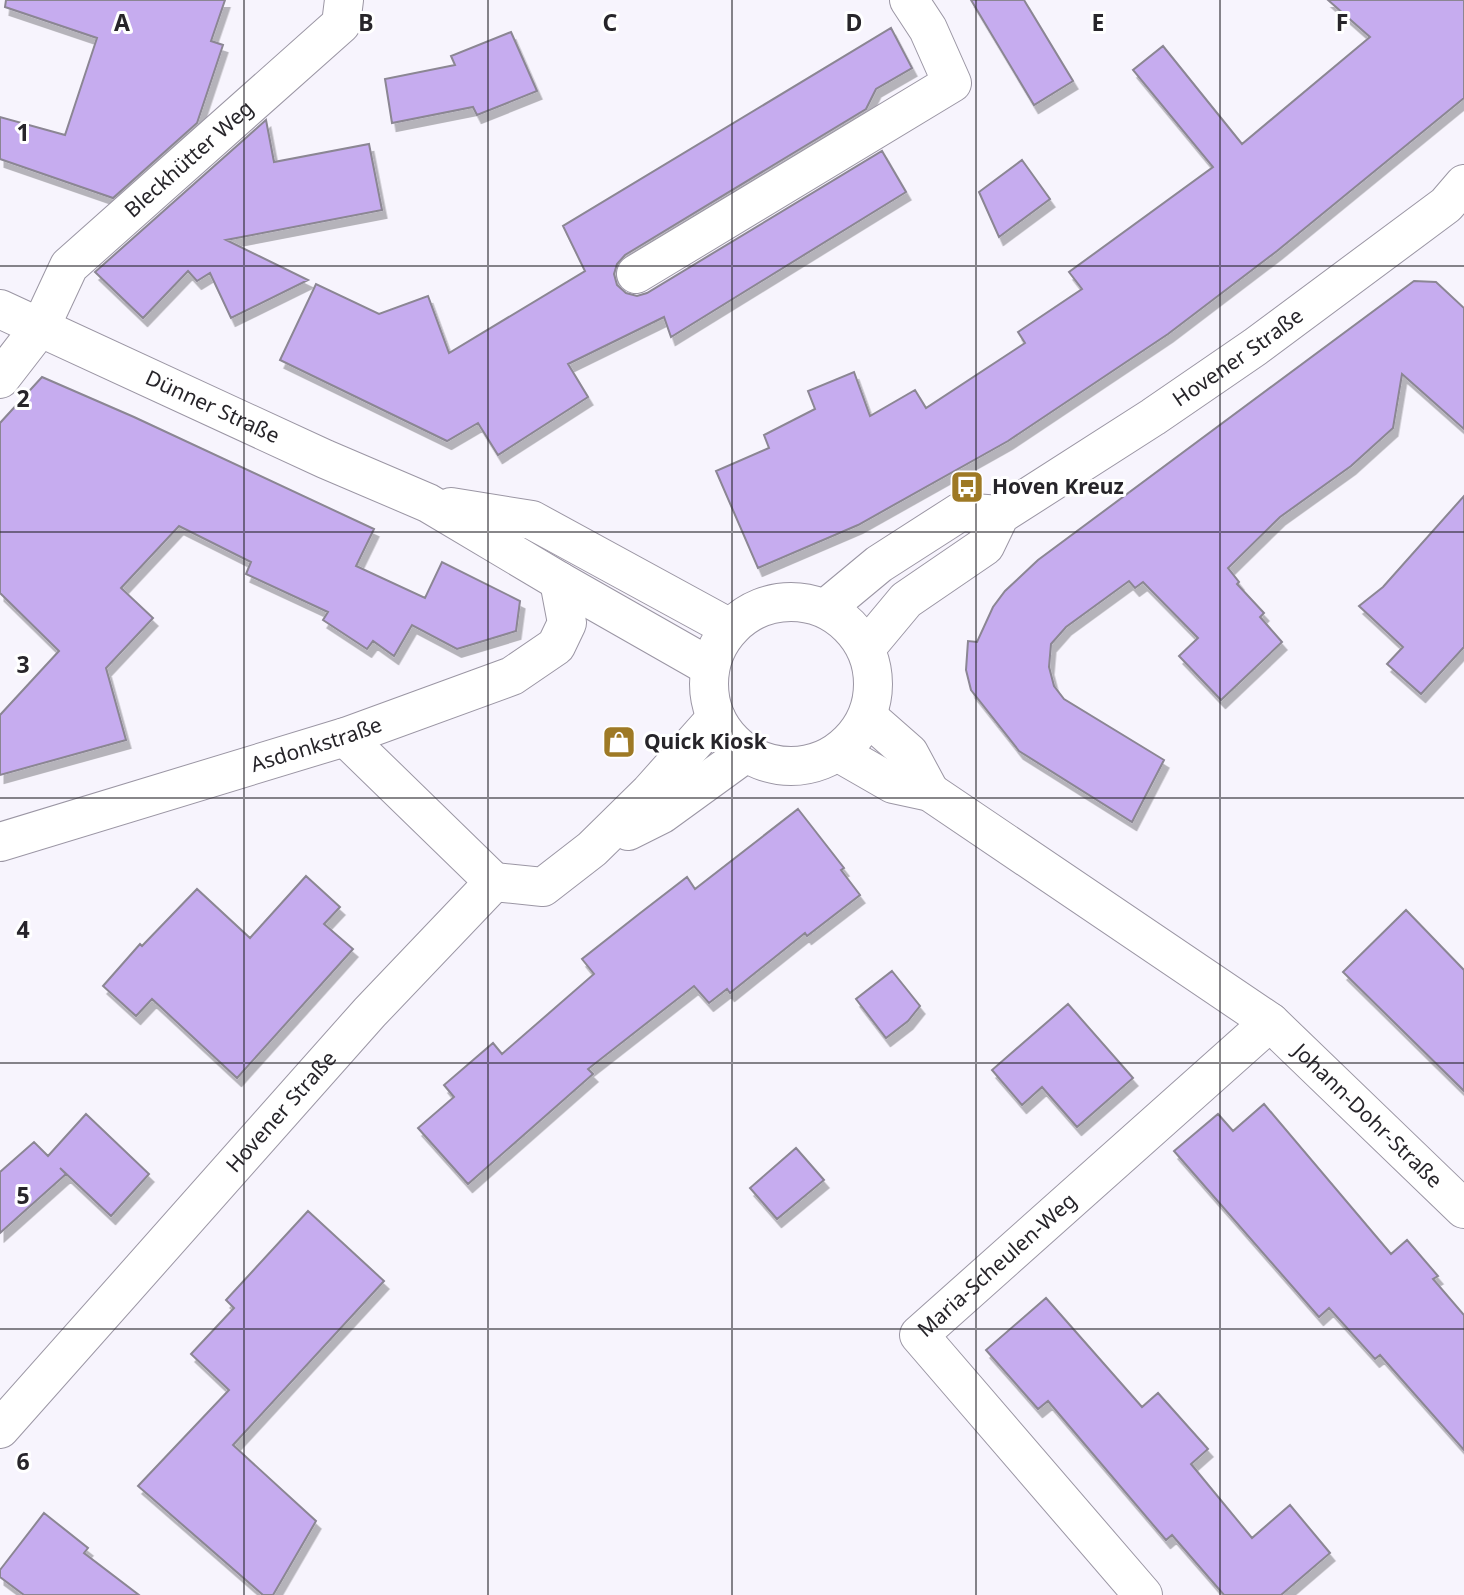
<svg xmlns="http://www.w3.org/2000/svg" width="1464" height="1595" viewBox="0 0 1464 1595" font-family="'Noto Sans',sans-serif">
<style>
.building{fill:#c6acef;stroke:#8b8693;stroke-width:2;filter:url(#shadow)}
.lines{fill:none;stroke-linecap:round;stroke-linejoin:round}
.minor-casing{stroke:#9b96a4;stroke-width:40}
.minor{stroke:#fff;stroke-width:38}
.grid{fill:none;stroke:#27252a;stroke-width:2;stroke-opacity:0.55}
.labels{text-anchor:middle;stroke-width:6;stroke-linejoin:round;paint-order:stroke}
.street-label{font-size:21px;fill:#27252a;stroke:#fff}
.poi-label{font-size:21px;font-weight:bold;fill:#27252a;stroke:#fff;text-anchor:start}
.grid-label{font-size:23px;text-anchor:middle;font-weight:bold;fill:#27252a;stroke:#fff;stroke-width:6;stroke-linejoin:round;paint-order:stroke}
</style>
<defs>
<filter id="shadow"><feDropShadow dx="4.5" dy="8" stdDeviation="0" flood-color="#0004"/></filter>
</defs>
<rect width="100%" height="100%" fill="#f7f4fd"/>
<path class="building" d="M 6,0 L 225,0 L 211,41 L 223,45 L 197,123 L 113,198 L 0,159 L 0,117 L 65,135 L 97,38 L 5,7 Z
M 971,0 L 1024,0 L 1073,81 L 1034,105 Z
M 1328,0 L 1464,0 L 1464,98 L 1277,251 L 1168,334 L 1008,441 L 858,525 L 758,568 L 716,471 L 769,448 L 764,435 L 815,409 L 808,391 L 854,372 L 870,416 L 915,390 L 926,408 L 1025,343 L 1018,332 L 1082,289 L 1069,272 L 1213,167 L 1133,70 L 1163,46 L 1242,144 L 1370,37 Z
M 891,28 L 912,68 L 876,89 L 866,109 L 625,255 L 617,264 L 614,274 L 617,285 L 626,293 L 637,296 L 647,293 L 882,151 L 906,192 L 671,337 L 664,317 L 568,364 L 588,397 L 498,455 L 478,423 L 447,441 L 280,360 L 316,284 L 379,314 L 428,296 L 449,353 L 585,271 L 563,226 Z
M 511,32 L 537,91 L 477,115 L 473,107 L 392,123 L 385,79 L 455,65 L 451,56 Z
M 266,120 L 274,162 L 369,144 L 382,210 L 226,240 L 308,280 L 231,318 L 210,273 L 197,281 L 188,271 L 143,318 L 95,272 Z
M 1022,160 L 1050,199 L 999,237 L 979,192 Z
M 1414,281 L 1436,282 L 1464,308 L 1464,429 L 1402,374 L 1393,428 L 1351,466 L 1280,517 L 1228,568 L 1239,582 L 1237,584 L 1264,613 L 1260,617 L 1282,642 L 1221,700 L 1179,656 L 1198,638 L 1143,582 L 1135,588 L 1129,581 L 1066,627 L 1051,644 L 1049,667 L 1054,686 L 1064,699 L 1164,760 L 1132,822 L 1019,751 L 971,690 L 966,670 L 968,641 L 977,642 L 993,607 L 1005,591 L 1038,560 Z
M 42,377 L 134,417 L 374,529 L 356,566 L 425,598 L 442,562 L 520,601 L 516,631 L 457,649 L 412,625 L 394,656 L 373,641 L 367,649 L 323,620 L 328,612 L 246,574 L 251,562 L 179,526 L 121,588 L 153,618 L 106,668 L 126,740 L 0,775 L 0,715 L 59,651 L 0,593 L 0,423 Z
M 1464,496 L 1464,647 L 1421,694 L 1387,664 L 1403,647 L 1359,606 L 1383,587 Z
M 798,809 L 844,868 L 841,870 L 860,895 L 807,936 L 805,933 L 730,993 L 727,989 L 709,1003 L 694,986 L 588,1069 L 593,1074 L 468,1184 L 418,1128 L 454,1097 L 444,1085 L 493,1043 L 502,1054 L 594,974 L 582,959 L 639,914 L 687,877 L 695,889 Z
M 306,876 L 340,907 L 324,924 L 353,949 L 237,1078 L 152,999 L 136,1016 L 103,986 L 140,944 L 142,946 L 197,889 L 250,938 Z
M 1406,910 L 1464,970 L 1464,1091 L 1343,972 Z
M 892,971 L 920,1006 L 908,1021 L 886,1038 L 856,999 Z
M 1068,1004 L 1133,1078 L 1077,1127 L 1042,1087 L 1022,1105 L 992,1070 Z
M 1264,1104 L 1391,1254 L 1407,1240 L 1438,1276 L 1433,1279 L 1464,1315 L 1464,1450 L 1380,1355 L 1375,1359 L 1329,1308 L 1319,1317 L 1174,1151 L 1218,1114 L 1233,1131 Z
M 86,1114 L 149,1174 L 111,1216 L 60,1168 L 66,1174 L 0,1233 L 0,1172 L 34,1142 L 48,1156 Z
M 796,1148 L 824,1180 L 777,1219 L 750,1188 Z
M 308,1211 L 384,1281 L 233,1445 L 316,1521 L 273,1595 L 263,1595 L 138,1486 L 229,1390 L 191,1354 L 234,1308 L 226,1300 Z
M 1046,1298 L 1142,1407 L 1158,1393 L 1208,1449 L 1191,1464 L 1252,1538 L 1290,1505 L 1330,1553 L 1281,1595 L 1224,1595 L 1172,1535 L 1166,1540 L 1048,1401 L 1038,1409 L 986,1350 Z
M 44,1513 L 88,1548 L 84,1553 L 139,1595 L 24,1595 L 0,1577 L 0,1570 Z"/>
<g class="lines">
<defs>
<g id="minor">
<path d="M 636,274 L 952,83 L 928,29 L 909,0"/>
<path id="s1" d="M 0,309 L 325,459 L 428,503 L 559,581 L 710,667"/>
<path id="s2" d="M 0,379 L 41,326 L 69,266 L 341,24 L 344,0"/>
<path d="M 451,507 L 532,520 L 730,628"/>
<circle cx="791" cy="684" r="82"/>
<path d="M 826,608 L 879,564 L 960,512 L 1000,515"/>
<path id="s3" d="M 866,648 L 906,600 L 985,546 L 1000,515 L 1153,417 L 1255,347 L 1446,205 L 1464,184"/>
<path d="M 868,717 L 909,753 L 930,792"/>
<path d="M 345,737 L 494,882"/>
<path id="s4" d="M 839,753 L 893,784 L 930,792 L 1270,1022 L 1464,1209"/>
<path d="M 628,831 L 662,814 L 746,753"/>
<path id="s5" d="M 0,842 L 345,737 L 512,676 L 556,646 L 567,623 L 559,581"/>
<path d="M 494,882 L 543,887 L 592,849 L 650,792 L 716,718"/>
<path id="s6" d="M 0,1429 L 370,1012 L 494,882"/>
<path id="s7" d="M 1143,1595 L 919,1335 L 1270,1022"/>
</g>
</defs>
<use href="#minor" class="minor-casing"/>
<use href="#minor" class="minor"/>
</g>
<path class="grid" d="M 244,0 L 244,1595M 488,0 L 488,1595M 732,0 L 732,1595M 976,0 L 976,1595M 1220,0 L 1220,1595M 0,266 L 1464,266M 0,532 L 1464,532M 0,798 L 1464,798M 0,1063 L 1464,1063M 0,1329 L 1464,1329"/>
<defs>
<symbol id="bus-square" viewBox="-11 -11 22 22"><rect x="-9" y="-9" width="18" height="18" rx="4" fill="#9e7925" stroke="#fff"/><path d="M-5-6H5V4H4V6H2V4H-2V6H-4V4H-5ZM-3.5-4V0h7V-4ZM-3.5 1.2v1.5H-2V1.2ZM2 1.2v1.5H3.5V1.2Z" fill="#fff"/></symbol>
<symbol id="shop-square" viewBox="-11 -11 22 22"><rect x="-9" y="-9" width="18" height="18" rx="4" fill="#9e7925" stroke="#fff"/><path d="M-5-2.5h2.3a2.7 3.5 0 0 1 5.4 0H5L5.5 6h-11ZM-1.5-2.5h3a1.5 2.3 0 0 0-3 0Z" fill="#fff"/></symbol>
</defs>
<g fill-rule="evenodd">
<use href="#bus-square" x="948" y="468" width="38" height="38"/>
<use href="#shop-square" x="600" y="723" width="38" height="38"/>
</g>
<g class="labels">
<g class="street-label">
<text dy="7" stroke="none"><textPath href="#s2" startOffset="294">Bleckhütter Weg</textPath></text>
<text dy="7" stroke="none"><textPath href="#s3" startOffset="478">Hovener Straße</textPath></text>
<text dy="7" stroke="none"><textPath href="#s1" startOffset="234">Dünner Straße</textPath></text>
<text dy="7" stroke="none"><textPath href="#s5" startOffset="331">Asdonkstraße</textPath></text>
<text dy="7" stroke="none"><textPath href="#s6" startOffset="424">Hovener Straße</textPath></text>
<text dy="7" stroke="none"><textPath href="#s4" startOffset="646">Johann-Dohr-Straße</textPath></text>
<text dy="7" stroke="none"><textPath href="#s7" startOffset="448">Maria-Scheulen-Weg</textPath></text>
</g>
<g class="poi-label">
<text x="992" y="494">Hoven Kreuz</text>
<text x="644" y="749">Quick Kiosk</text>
</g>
</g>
<g class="grid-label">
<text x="122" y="31">A</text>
<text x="366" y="31">B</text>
<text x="610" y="31">C</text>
<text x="854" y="31">D</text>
<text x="1098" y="31">E</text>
<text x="1342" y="31">F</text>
<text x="23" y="141">1</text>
<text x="23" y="407">2</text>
<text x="23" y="673">3</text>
<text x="23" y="938">4</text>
<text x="23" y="1204">5</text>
<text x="23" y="1470">6</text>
</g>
</svg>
